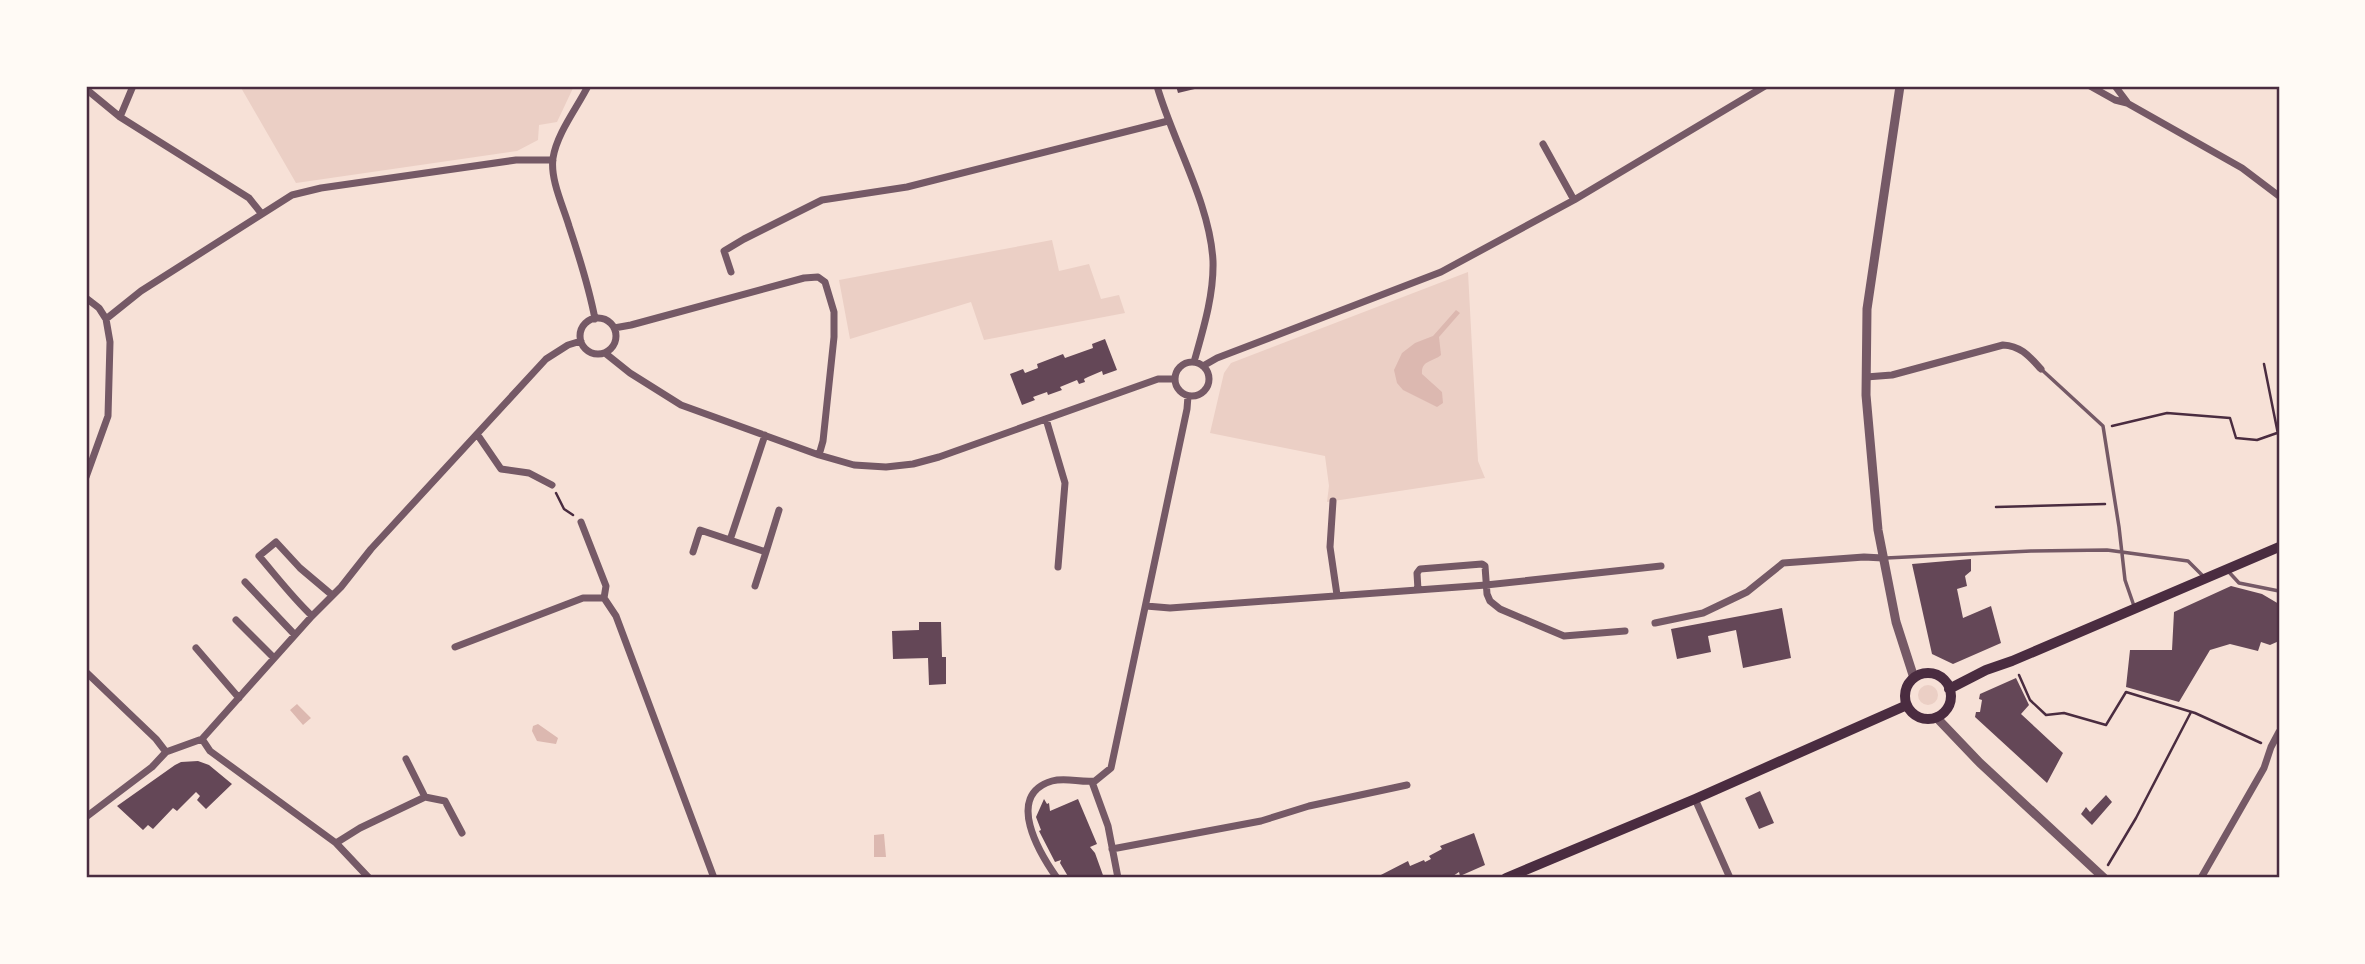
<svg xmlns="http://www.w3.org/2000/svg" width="2365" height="964" viewBox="0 0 2365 964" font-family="Georgia,serif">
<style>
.green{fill:#ebcfc5}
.water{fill:#dcb8b0}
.building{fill:#644757}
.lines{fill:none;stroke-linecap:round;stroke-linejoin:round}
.path{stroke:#4a2c40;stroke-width:2.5}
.service{stroke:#755966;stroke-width:3.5}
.minor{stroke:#755966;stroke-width:7}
.tertiary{stroke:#755966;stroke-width:9}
.secondary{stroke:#4a2c40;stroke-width:10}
.neatline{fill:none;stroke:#4a2c40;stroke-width:2.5}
</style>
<rect width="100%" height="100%" fill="#f7e1d7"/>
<path class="green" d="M 240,86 L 574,86 L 557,122 L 539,125 L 538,140 L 517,151 L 296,183 Z
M 1052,240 L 1059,271 L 1089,264 L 1101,299 L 1119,295 L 1125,313 L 984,340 L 971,302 L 850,339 L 839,280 Z
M 1468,272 L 1478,461 L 1485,478 L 1327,502 L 1329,486 L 1325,456 L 1210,433 L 1224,373 L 1231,363 Z
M1918 695a10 10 0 1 1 20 0a10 10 0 1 1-20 0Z"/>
<path class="water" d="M 1456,310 L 1460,313 L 1439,337 L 1441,355 C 1433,362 1421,360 1422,374 L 1442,392 L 1443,403 L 1437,407 L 1403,390 L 1397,383 L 1394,370 L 1402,353 L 1415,343 L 1433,336 Z
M 297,704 L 311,718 L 303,725 L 290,710 Z
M 538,724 L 558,738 L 556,744 L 537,741 L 532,731 L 533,726 Z
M 884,834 L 886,857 L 874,857 L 874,835 Z"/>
<path class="building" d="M 1176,86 L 1203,86 L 1203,87 L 1178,93 Z
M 1105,339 L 1117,370 L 1103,375 L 1102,371 L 1088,377 L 1084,379 L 1085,382 L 1079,384 L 1077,380 L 1060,387 L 1062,390 L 1048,395 L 1047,392 L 1033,397 L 1035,400 L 1022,405 L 1010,374 L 1023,369 L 1025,373 L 1038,368 L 1037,364 L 1063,354 L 1065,358 L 1093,348 L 1092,344 Z
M 1971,559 L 1971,571 L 1965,576 L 1967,586 L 1957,589 L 1963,618 L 1991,606 L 2001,643 L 1953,664 L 1932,654 L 1912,564 Z
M 2231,586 L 2262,594 L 2279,604 L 2279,641 L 2270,645 L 2261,642 L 2258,651 L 2230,644 L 2210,650 L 2179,702 L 2126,687 L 2130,650 L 2172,650 L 2174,612 Z
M 1782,608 L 1791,658 L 1743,668 L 1736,630 L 1708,636 L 1711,652 L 1677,659 L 1671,629 Z
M 919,622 L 941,622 L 942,657 L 946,657 L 946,684 L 929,685 L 928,658 L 893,659 L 892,631 L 919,630 Z
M 2016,678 L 2029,705 L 2021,714 L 2063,753 L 2047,783 L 1975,717 L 1976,712 L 1980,712 L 1982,700 L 1979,699 L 1980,694 Z
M 198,761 L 209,765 L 232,784 L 206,809 L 197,800 L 200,796 L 196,792 L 177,811 L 173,808 L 153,829 L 148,825 L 143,830 L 117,806 L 175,765 L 181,762 Z
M 1760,791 L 1774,823 L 1759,829 L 1745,798 Z
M 2106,795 L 2112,802 L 2092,825 L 2081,814 L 2086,807 L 2090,812 Z
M 1044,799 L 1047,804 L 1049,803 L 1050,811 L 1078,799 L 1097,844 L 1090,847 L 1095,853 L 1104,878 L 1069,878 L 1060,863 L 1061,860 L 1055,862 L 1039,831 L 1041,830 L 1036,817 Z
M 1474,833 L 1485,865 L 1460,876 L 1459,872 L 1450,878 L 1375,878 L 1408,861 L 1410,866 L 1424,860 L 1425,862 L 1431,859 L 1429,856 L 1442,849 L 1440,846 Z"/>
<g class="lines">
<path class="path" d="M 2264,364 L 2279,439
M 2112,426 L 2167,413 L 2230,418 L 2236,438 L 2257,440 L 2277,433
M 556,493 L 564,509 L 573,515
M 1996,507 L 2105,504
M 2019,675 L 2030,700 L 2046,715 L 2064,713 L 2106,725 L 2126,692 L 2195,713 L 2261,743
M 2108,865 L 2136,818 L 2191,712"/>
<path class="service" d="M 2041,369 L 2103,426 L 2119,527 L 2125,580 L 2134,606
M 1886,558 L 2031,551 L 2107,550 L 2188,561 L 2203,576
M 2228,571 L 2239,583 L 2279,591"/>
<path class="minor" d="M 588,86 C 577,108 557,133 553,158 C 550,179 563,206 569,226 C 579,256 589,287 595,319
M 1157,86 C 1173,142 1210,203 1213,261 C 1214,295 1203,330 1194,362
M 2090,86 L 2115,100 L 2127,103 L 2242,168 L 2279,196
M 2115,86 L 2127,102
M 86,89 L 120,117 L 249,198 L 261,213
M 120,117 L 133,86
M 1543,144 L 1574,200
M 731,272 L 724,251 L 744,239 L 822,200 L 907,187 L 1168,121
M 86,298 L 99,308 L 106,319 L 110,342 L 108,416 L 86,477
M580 336a18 18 0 1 1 36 0a18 18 0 1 1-36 0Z
M 106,319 L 141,291 L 292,195 L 321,188 L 516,160 L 553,160
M 614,328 L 631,325 L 804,278 L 818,277 L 825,282 L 834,312 L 834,337 L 823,441 L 819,455
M 605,353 L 630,373 L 681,405 L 819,455 L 854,465 L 886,467 L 913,464 L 939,457 L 1158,379 L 1175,379
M1175 379a17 17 0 1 1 34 0a17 17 0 1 1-34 0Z
M 1203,366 L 1217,358 L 1441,272 L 1574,200 L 1765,86
M 1866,377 L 1892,375 L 2003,345 C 2021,346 2029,356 2041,369
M 1046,419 L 1065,483 L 1058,567
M 477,434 L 501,469 L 529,473 L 552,485
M 1333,501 L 1330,547 L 1337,595
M 581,522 L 606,586 L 604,598 L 616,616 L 714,878
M 730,540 L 765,435
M 693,552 L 700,530 L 766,552 L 755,586
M 766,552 L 779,510
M 245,582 L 295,635
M 1418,590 L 1417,573 L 1420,569 L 1482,564 L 1485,566 L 1487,594 L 1490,601 L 1500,609 L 1564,636 L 1625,631
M 1146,606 L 1170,608 L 1486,585 L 1661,566
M 312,616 C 292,597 277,577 259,556 L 276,542 L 300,568 L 332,595
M 236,620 L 274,658
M 1655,623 L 1703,613 L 1747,592 L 1783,563 L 1864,557 L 1883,558
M 455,647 L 583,598 L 604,598
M 196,648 L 239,698
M 86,672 L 156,739 L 166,752
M 202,739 L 210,751 L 336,843 L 369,878
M 1092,782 L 1108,826 L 1118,878
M 425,797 L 445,801 L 462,833
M 1695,799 L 1730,878
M 86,817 L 152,767 L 166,752 L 202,739 L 312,616 L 341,587 L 371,549 L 546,359 L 568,345 L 581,341
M 336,843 L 360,828 L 425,797 L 406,759
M 1112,849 L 1261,821 L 1309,806 L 1407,785
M 1057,878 C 1040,854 1004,795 1052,781 C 1066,777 1081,783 1095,781 L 1111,768 L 1187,409 L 1188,396
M 2201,878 L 2264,768 L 2271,747 L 2279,732"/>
<path class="tertiary" d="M 1900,86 L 1867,309 L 1866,395 L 1878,530 L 1896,622 L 1914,678
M 1936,717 L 1980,763 L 2104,878"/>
<path class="secondary" d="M1905 696a23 23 0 1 1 46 0a23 23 0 1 1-46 0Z
M 1949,689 L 1986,670 L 2012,661 L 2279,547
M 1506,878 L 1695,799 L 1907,705"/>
</g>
<rect width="2365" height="964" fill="none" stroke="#fffaf5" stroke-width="175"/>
<rect x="88" y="88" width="2190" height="788" class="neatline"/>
</svg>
